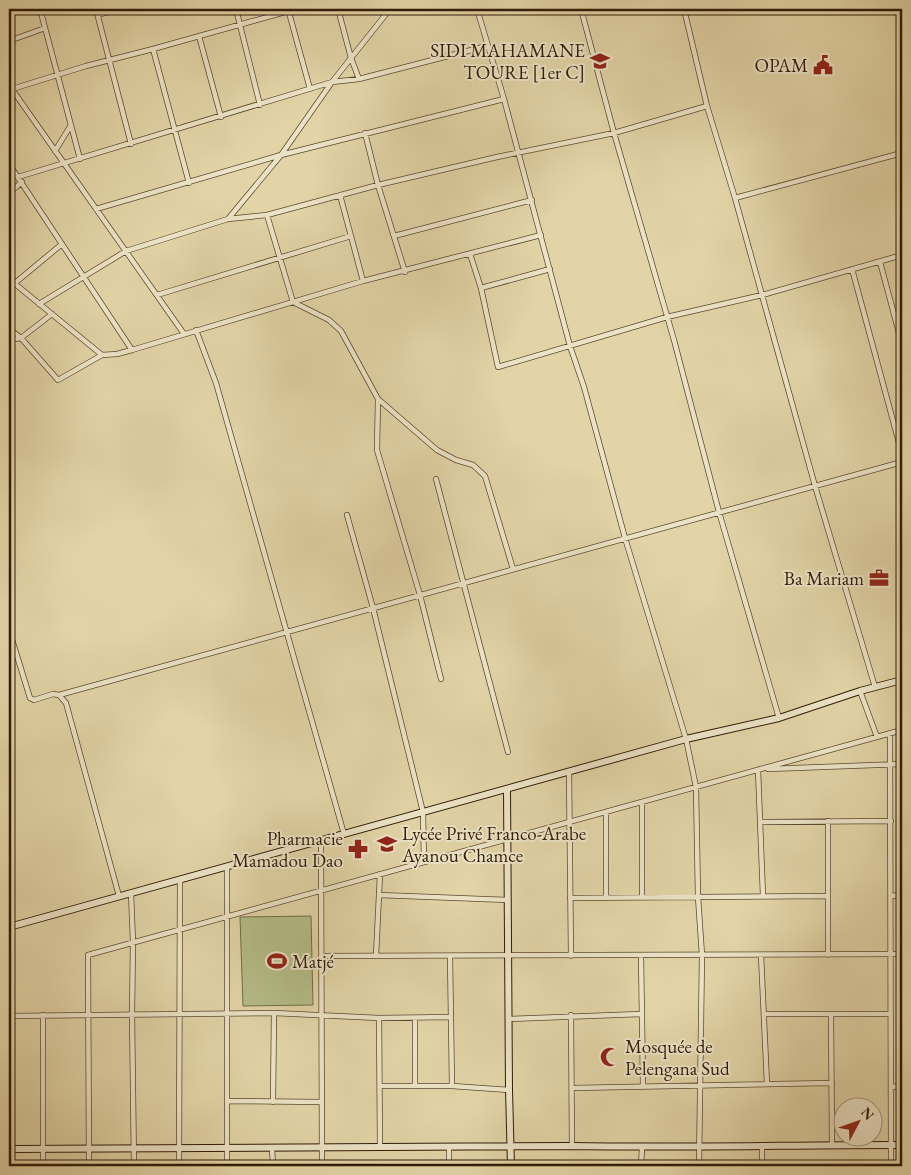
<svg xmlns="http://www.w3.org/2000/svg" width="911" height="1175" viewBox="0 0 911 1175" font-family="'EB Garamond',serif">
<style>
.garden{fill:#b4bc87;stroke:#726c47}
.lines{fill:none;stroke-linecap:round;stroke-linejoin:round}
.street-casing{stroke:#5d492f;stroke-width:6}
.secondary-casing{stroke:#311b07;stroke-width:8}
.street{stroke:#ece3c6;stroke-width:4.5}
.secondary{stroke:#ece3c6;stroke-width:6}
.labels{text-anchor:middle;stroke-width:4;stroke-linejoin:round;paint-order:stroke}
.poi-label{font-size:19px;fill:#311b07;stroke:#ece3c6;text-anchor:end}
</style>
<rect width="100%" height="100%" fill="#e2d4a7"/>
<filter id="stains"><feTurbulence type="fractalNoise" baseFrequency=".004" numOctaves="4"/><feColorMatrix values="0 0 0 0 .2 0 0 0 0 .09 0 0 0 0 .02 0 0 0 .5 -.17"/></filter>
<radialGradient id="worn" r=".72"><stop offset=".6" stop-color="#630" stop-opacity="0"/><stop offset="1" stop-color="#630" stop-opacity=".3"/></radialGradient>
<path class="garden" d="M 311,916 L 313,1005 L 243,1006 L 240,917 Z"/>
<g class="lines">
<defs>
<path id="street" d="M 40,9 L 80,159
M 96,9 L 131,144
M 236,9 L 260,105
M 288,9 L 310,89
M 338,9 L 351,58 L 359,79
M 477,9 L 504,99 L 570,346 L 584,387 L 625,538 L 686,739 L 696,787 L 698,897 L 702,955 L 699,1166
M 581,9 L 614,133 L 674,340 L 719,512 L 779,718
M 684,9 L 707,106 L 735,198 L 815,486 L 875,687
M 98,15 L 118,9
M 199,36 L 221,117
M 9,41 L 45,28
M 153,49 L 189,183
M 9,85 L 184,334
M 9,90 L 86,66 L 153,49 L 296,9
M 365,133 L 378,185 L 405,272
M 55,151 L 71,125
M 9,164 L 132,350
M 18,177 L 332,82 L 359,79 L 487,46
M 9,193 L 22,182
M 340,195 L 363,281
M 735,198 L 902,153
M 96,209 L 281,155 L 504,99
M 267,215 L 293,302 L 329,320 L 341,331 L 378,399 L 437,450 L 456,460 L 473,465 L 485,476 L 513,569
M 228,219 L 281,155 L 332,82 L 390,9
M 394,236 L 532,200
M 470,254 L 481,288 L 498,367 L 667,317 L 762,295 L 902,255
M 880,262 L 902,344
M 852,269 L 902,454
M 9,279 L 102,355
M 15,283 L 62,244
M 481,288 L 550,269
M 157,295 L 351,236
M 39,304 L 126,251 L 228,219 L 267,215 L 378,185 L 497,157 L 614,133 L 707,106
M 9,329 L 21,338 L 58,380 L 102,355 L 117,354 L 132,350 L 363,281 L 541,235
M 196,330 L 216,383 L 344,834
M 9,340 L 21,338 L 52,314
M 378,399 L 377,450 L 420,595 L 441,679
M 436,479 L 508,752
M 347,515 L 373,608 L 423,812 L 424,861
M 9,630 L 30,698 L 34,700 L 53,694 L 59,695 L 66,703 L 119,896
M 860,691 L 877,737
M 59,695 L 902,462
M 890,733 L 891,1166
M 760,769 L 758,770 L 763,896
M 768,769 L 902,764
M 569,772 L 571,956
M 828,821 L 828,955
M 760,822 L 891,821
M 321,840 L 322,1166
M 131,893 L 133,942 L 132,1014 L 134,1166
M 379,895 L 508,900
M 891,896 L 902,895
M 642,897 L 642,802
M 570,898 L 828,896
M 606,898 L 606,812
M 641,955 L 643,1086
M 761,955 L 767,1084
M 321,956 L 902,954
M 376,956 L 380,874
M 450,956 L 452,1086
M 764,1014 L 890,1014
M 831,1014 L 832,1145
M 43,1015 L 43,1166
M 571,1015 L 572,1146
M 9,1016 L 274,1013 L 379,1018 L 451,1017
M 379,1018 L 380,1147
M 509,1019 L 641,1014
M 380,1086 L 452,1086 L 509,1090
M 415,1086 L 415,1018
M 891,1087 L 902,1086
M 573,1088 L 832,1083
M 227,1101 L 321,1102
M 273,1102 L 274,1013
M 449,1147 L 449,1166
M 272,1148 L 273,1166
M 89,1166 L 88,955 L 902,730
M 179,1166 L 180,879
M 227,1166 L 227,866
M 641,1166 L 642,1148
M 762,1166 L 762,1145"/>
<path id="secondary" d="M 507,789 L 509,1090 L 511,1166
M 9,927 L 686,739 L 779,718 L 860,691 L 902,680
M 9,1149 L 572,1146 C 682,1148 792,1145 902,1145"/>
</defs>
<use href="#street" class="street-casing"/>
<use href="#secondary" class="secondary-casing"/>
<use href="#street" class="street"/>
<use href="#secondary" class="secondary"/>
</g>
<defs>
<symbol id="school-bare" viewBox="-9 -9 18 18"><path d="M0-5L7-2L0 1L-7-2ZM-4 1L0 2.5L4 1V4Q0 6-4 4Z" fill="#8f2418" stroke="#ece3c6" stroke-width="2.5" paint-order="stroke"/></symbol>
<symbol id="civic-bare" viewBox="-9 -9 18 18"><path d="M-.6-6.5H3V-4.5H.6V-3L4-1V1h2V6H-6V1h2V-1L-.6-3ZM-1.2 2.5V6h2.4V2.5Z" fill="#8f2418" stroke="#ece3c6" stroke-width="2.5" paint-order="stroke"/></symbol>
<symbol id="office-bare" viewBox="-9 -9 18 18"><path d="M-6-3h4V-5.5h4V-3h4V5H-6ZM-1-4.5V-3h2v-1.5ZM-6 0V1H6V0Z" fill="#8f2418" stroke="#ece3c6" stroke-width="2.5" paint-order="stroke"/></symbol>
<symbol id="pharmacy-bare" viewBox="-9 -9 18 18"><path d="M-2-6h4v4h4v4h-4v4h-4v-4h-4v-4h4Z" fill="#8f2418" stroke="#ece3c6" stroke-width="2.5" paint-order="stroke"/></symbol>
<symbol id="stadium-bare" viewBox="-9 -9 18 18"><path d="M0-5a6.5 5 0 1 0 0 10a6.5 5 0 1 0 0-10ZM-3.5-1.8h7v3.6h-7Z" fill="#8f2418" stroke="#ece3c6" stroke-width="2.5" paint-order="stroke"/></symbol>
<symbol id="mosque-bare" viewBox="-9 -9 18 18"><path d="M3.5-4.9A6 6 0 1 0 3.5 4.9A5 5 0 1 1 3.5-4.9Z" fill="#8f2418" stroke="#ece3c6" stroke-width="2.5" paint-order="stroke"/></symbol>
</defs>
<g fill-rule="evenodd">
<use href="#school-bare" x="586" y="47" width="28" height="28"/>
<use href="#civic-bare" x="809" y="51" width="28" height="28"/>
<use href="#office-bare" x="865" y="564" width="28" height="28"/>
<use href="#school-bare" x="373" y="830" width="28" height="28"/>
<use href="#pharmacy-bare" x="344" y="835" width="28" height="28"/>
<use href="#stadium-bare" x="263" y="947" width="28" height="28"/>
<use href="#mosque-bare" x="596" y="1043" width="28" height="28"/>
</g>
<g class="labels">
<g class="poi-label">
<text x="585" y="57">SIDI MAHAMANE<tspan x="585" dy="22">TOURE [1er C]</tspan></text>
<text x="808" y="72">OPAM</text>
<text x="864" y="585">Ba Mariam</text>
<text x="402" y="840" text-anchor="start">Lycée Privé Franco-Arabe<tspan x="402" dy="22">Ayanou Chamce</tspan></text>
<text x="343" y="845">Pharmacie<tspan x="343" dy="22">Mamadou Dao</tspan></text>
<text x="292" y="968" text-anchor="start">Matjé</text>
<text x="625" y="1053" text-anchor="start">Mosquée de<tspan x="625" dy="22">Pelengana Sud</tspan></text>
</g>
</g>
<rect width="911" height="1175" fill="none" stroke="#e2d4a7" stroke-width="30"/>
<rect x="10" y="10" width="891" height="1155" fill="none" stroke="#311b07" stroke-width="2.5"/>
<rect x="15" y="15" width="881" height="1145" fill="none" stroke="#311b07"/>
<g transform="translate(858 1122) rotate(49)"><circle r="24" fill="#ece3c6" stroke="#a1937a"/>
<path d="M0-4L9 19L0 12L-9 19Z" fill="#8f2418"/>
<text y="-8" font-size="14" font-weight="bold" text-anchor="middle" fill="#311b07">N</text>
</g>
<rect width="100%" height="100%" filter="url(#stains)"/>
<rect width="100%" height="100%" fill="url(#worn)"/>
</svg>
